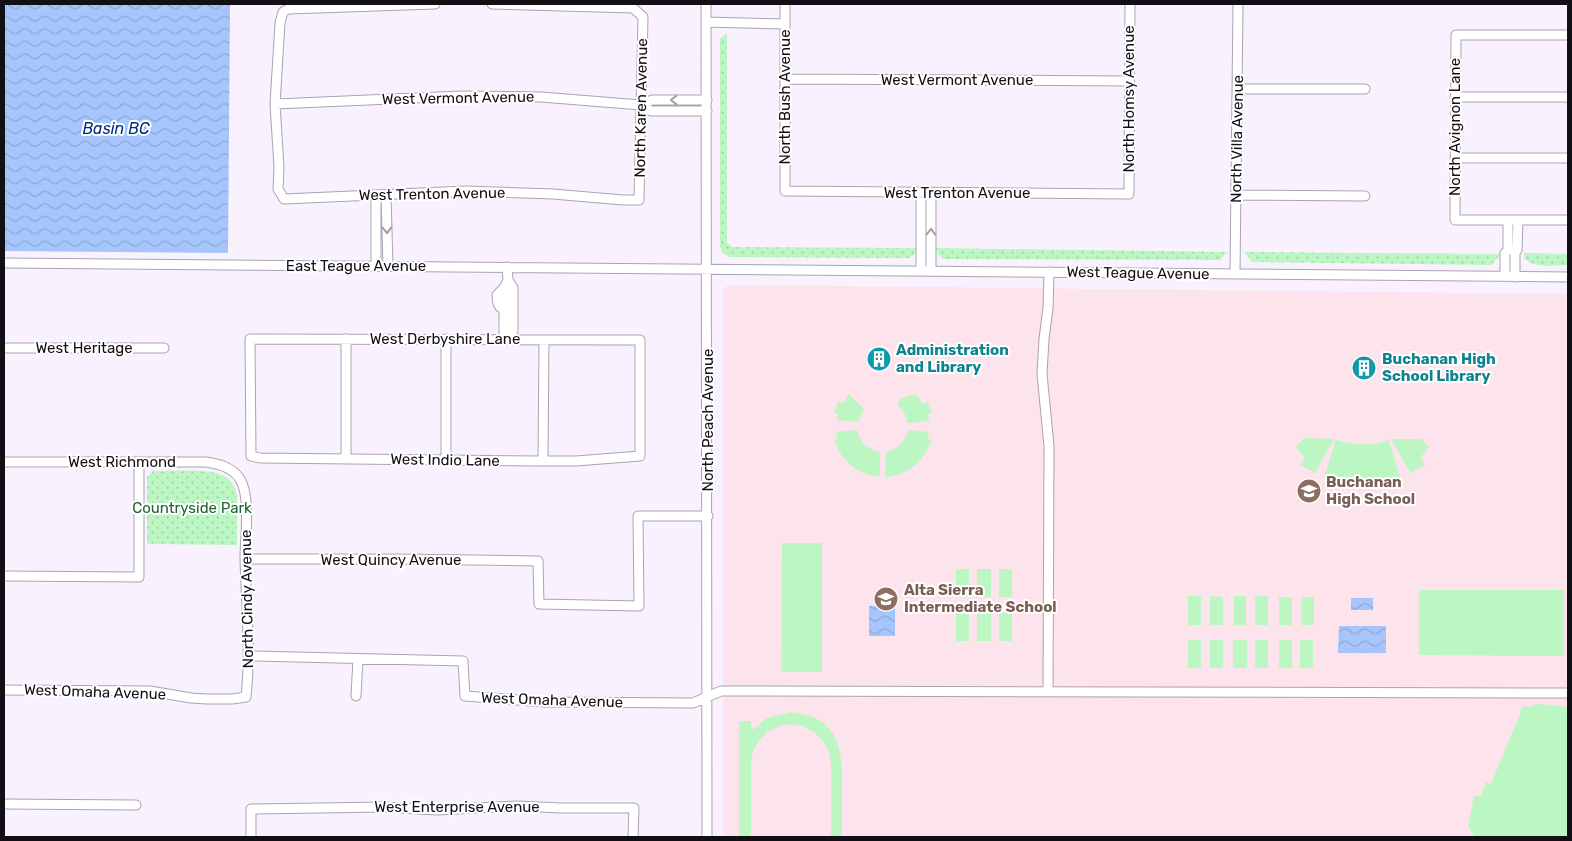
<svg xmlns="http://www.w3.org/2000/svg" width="1572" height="841" viewBox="0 0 1572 841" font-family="Rubik,sans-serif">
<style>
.education{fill:#fde3eb}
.green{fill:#bcf6c3}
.park{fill:url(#park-dots)}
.water{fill:url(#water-waves)}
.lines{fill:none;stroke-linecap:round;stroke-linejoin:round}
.minor-casing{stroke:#aaa3b1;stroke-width:11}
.minor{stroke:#fff;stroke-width:9}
.oneway{stroke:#a19fa1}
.labels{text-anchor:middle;stroke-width:4;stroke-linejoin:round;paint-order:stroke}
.street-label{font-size:15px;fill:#131015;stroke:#fff}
.culture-label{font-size:15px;font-weight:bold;fill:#0d838f;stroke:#fff;text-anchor:start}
.education-label{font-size:15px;font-weight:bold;fill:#785e54;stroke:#fff;text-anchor:start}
.park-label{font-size:15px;fill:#1d6530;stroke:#fff}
.water-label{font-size:16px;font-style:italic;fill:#022f7a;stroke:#fff}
</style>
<defs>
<pattern id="park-dots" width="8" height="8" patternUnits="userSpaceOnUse" patternTransform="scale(1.25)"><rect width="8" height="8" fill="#bcf6c3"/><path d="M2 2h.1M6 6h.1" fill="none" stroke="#a1d2a7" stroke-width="1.8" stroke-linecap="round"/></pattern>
<pattern id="water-waves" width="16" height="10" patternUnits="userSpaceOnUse" patternTransform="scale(1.25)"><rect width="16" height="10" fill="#a5c5fc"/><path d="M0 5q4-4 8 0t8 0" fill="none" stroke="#8da8d7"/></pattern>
</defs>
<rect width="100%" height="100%" fill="#f9f2fe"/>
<path class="education" d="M 728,285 L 1568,294 L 1568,837 L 723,837 L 723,290 Z"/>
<path class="green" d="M 849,394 L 864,409 L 858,422 L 836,420 L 838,414 L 834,413 L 838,401 L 842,404 Z
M 916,394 L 923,404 L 927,402 L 932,413 L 928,414 L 929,421 L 908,423 L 904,412 L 897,405 L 900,399 Z
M 857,430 C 860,443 867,449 880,452 L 880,477 C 857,474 842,462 834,440 L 838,439 L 836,432 Z
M 908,430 L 929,432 L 927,439 L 932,440 C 923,461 908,476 885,477 L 886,452 C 899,449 905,442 908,430 Z
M 1304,438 L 1334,439 L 1315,473 L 1300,465 L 1303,461 L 1304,457 L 1296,447 Z
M 1391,439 L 1421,439 L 1429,447 L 1421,457 L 1422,461 L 1425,465 L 1410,473 Z
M 1336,440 C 1355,445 1370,446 1389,440 L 1400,477 C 1374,486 1350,486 1324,477 Z
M 782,543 L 822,543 L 822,672 L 781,672 Z
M 956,569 L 969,569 L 969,597 L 956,597 Z
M 977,569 L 991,569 L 991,597 L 977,597 Z
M 999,569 L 1012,569 L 1012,597 L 999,597 Z
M 1419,590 L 1564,590 L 1564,656 L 1419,655 Z
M 1188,596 L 1201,596 L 1201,625 L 1188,625 Z
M 1210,596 L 1223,597 L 1223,625 L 1210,625 Z
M 1234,596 L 1246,596 L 1246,625 L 1234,625 Z
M 1255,596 L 1268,596 L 1268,625 L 1255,625 Z
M 1279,597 L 1292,597 L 1292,625 L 1279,625 Z
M 1301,597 L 1314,597 L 1314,625 L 1301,625 Z
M 956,613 L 969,613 L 969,641 L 956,641 Z
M 977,613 L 991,613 L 991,641 L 977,641 Z
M 999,613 L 1012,613 L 1012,641 L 999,641 Z
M 1188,640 L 1201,640 L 1201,668 L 1188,668 Z
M 1210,640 L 1223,640 L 1223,668 L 1210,668 Z
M 1233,640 L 1247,640 L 1247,668 L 1233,668 Z
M 1255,640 L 1268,640 L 1268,668 L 1255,668 Z
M 1279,640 L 1292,640 L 1292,668 L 1279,668 Z
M 1300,640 L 1313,640 L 1313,668 L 1300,668 Z
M 1539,704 L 1568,707 L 1568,837 L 1475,837 L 1468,826 L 1474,796 L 1481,796 L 1486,782 L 1491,784 L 1523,706 L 1529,707 Z
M 791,712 C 838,717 843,747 842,787 C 842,804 842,821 842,837 L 831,837 L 831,764 L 829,752 L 823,741 L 814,732 L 803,726 L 791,724 L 779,726 L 767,732 L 759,740 L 753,751 L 751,764 L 751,837 L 739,837 L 739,721 L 751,721 L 751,731 L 767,718 Z"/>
<path class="park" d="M 727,33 L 727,243 L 732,247 L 916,248 L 914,255 L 909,258 L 729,257 L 723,253 L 720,247 L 720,39 Z
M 936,248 L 1227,252 L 1220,260 L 944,259 L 938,255 Z
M 1244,252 L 1501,254 L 1491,265 L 1252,262 Z
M 1524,253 L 1568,254 L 1568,265 C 1554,265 1535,269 1524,258 Z
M 153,471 C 170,471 210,468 224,476 C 231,480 235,487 237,495 L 237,545 L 147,544 L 147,477 Z"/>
<path class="water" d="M 4,4 L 230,4 L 228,253 L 4,251 Z
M 1351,598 L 1373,598 L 1373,610 L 1351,610 Z
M 869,606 L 895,606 L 895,636 L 869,636 Z
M 1339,626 L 1386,626 L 1386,653 L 1338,653 Z"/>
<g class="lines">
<defs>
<path id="minor" d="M 435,4 L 288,9 L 283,12 L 280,23 L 275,104 L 279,167 L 278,189 L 284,199 L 466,191 L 553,194 L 623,200 L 639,200 L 643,17 L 633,8 L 492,4
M 706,4 L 707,837
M 785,4 L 785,191 L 1129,194 L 1130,4
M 706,22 L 785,24
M 1568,35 L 1456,35 L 1455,220 L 1568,220
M 785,79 L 1129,81
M 1237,89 L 1365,89
M 1455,97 L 1568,97
M 275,104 L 461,96 L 541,97 L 641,105 L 651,111 L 707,111
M 641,105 L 652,100 L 707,100
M 1455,158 L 1568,158
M 376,195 L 376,266
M 386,195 L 388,266
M 1237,195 L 1365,196
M 4,263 L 1568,277
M 507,267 L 508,280 L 504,288 L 504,332 L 508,339
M 921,271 L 921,193
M 931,271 L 931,193
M 1235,274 L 1238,4
M 1505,276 L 1505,253 L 1508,250 L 1508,220
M 1515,277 L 1515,253 L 1517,250 L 1518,220
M 508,280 L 513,288 L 513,331 L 508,339
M 504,288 L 497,295 C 497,302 498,309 506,309
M 250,339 L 640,340 L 640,456 L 576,461 L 543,461 L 260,458 L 251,456 Z
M 446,339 L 446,460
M 4,348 L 164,348
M 346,459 L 346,339
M 543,461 L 544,340
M 4,462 L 206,462 C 219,464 232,467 240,479 C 251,497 245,537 245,558 C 246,604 251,651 246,697 L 232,699 L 206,699 L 191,698 L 150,691 L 4,690
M 245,559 L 399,559 L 538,561 L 539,604 L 639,606 L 638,516 L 708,516
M 4,576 L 139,577 L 139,462
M 249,656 L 463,661 L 465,696 L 545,702 L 693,703 L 721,691 L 1568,693
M 1048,692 L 1049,446 L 1042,374 L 1044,339 L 1048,308 L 1049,272
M 356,696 L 358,659
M 4,804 L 136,805
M 251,837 L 251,809 L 383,807 L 437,810 L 517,806 L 561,808 L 634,808 L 633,837"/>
</defs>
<use href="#minor" class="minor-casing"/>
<use href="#minor" class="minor"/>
</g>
<defs><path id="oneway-chevron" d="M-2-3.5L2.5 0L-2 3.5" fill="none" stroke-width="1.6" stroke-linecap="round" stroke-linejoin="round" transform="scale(1.25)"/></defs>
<g class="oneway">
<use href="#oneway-chevron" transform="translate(674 100) rotate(180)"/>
<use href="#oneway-chevron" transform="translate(387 230) rotate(89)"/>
<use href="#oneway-chevron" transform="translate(931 232) rotate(-89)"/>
</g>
<defs>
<symbol id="building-disc" viewBox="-11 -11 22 22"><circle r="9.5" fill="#0f9aa8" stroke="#fff"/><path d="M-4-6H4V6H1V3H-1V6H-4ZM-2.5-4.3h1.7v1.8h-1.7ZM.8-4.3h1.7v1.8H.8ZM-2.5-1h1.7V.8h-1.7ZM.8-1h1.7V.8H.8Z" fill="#fff"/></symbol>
<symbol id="school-disc" viewBox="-11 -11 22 22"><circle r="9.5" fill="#8d6e63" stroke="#fff"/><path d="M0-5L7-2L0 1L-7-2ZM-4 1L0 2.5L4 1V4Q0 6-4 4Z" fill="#fff"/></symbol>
</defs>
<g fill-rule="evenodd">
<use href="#building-disc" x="865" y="345" width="28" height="28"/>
<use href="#building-disc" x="1350" y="354" width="28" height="28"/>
<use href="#school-disc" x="1295" y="477" width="28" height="28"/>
<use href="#school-disc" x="872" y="585" width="28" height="28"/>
</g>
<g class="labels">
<g class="street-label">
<text x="957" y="85">West Vermont Avenue</text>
<text transform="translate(785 97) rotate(-90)" y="5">North Bush Avenue</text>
<text transform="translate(458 98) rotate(-1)" y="5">West Vermont Avenue</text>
<text transform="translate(1129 99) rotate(-90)" y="5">North Homsy Avenue</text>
<text transform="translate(641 108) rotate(-89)" y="5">North Karen Avenue</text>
<text transform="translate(1455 127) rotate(-90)" y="5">North Avignon Lane</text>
<text transform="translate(1237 139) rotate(-89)" y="5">North Villa Avenue</text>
<text x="957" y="198">West Trenton Avenue</text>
<text transform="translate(432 194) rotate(-1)" y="5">West Trenton Avenue</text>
<text x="356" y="271">East Teague Avenue</text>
<text transform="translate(1138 273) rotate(1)" y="5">West Teague Avenue</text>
<text x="445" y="344">West Derbyshire Lane</text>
<text x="84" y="353">West Heritage</text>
<text transform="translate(708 420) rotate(-90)" y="5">North Peach Avenue</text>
<text transform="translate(445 460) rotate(1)" y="5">West Indio Lane</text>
<text x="122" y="467">West Richmond</text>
<text x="391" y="565">West Quincy Avenue</text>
<text transform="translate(247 599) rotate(-91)" y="5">North Cindy Avenue</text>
<text transform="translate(95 692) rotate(2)" y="5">West Omaha Avenue</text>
<text transform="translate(552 700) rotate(2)" y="5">West Omaha Avenue</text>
<text x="457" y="812">West Enterprise Avenue</text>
</g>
<g class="culture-label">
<text x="896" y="355">Administration<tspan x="896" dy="17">and Library</tspan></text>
<text x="1382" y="364">Buchanan High<tspan x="1382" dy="17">School Library</tspan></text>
</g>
<g class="education-label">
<text x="1326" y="487">Buchanan<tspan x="1326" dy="17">High School</tspan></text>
<text x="904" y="595">Alta Sierra<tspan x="904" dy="17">Intermediate School</tspan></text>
</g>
<g class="park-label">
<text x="192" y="513">Countryside Park</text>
</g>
<g class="water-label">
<text x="116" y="134">Basin BC</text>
</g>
</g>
<rect width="1572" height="841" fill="none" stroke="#131015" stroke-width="10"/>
</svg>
